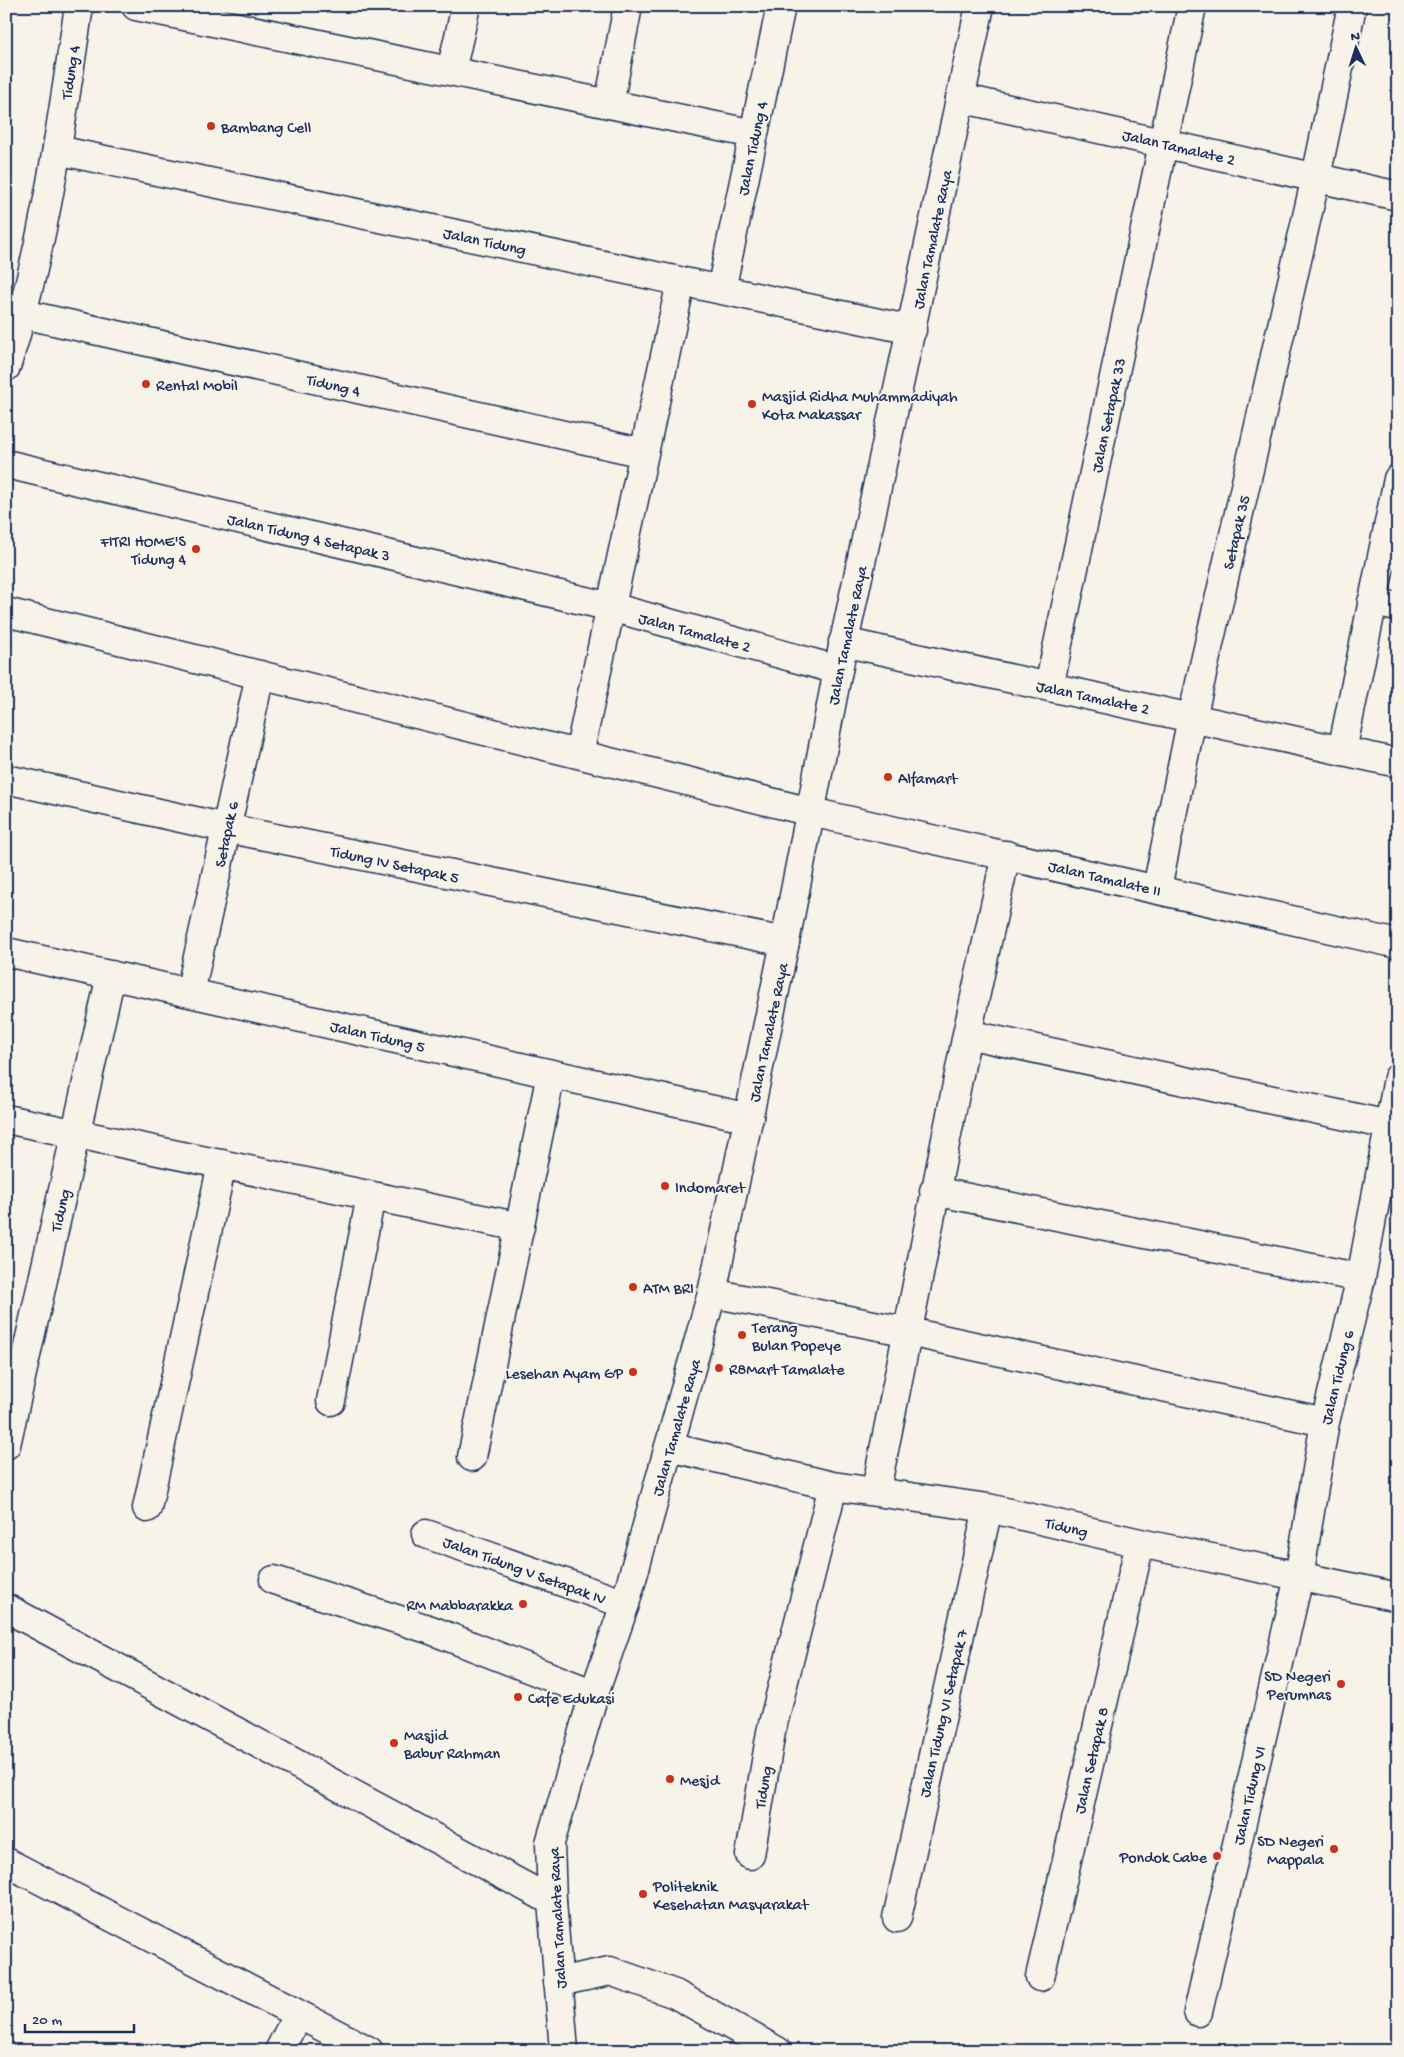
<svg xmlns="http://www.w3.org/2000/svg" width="1404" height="2057" viewBox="0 0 1404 2057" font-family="'Gochi Hand',sans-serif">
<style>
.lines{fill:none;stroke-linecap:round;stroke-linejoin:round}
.street-casing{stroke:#1b2f5e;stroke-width:31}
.secondary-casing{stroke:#1b2f5e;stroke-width:31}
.street{stroke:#f7f3e8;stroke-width:28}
.secondary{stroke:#f7f3e8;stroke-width:28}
.poi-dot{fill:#c8321e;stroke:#f7f3e8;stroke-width:2}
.labels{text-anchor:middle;stroke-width:4;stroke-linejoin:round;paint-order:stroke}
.street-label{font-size:16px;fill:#1b2f5e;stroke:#f7f3e8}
.poi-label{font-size:16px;fill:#1b2f5e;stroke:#f7f3e8;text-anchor:start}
</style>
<rect width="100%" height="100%" fill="#f7f3e8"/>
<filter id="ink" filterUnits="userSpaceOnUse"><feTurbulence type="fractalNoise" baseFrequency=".02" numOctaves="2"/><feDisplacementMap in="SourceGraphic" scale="10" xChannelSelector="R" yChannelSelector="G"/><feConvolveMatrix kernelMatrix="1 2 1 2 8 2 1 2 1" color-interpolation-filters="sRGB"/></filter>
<g filter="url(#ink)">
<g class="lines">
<defs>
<path id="street" d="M 136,6 L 754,134
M 451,71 L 466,6
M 960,98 L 1398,196
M 609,104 L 628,6
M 57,150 L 912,330
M 721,290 L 781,6
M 23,314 L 644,453
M 6,367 C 44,250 61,127 79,6
M 6,464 L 611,607 L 838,670
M 1372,602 L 1398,607
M 6,612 L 811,812
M 843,642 L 1398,763
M 1049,687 L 1192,6
M 1342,751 L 1398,479
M 579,754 L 681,282
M 6,779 L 226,828 L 785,942
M 1006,855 L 967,1034 L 1398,1127
M 1157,888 L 1192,718 L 1316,177 L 1352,6
M 6,952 L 749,1118
M 190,993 L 260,675
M 6,1119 L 520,1227
M 934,1191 L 1361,1278
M 712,1293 L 909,1332 L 1325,1422
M 331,1401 L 371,1196
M 6,1445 L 111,975
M 669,1447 L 833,1486 L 988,1508 L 1140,1543 L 1398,1597
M 472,1457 L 551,1074
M 876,1490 L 967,1034
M 147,1508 L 222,1164
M 426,1534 L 625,1604
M 274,1580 L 431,1630 L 594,1694
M 6,1608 L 552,1901
M 750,1855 L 771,1732 L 833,1486
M 6,1862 L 369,2051
M 897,1918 L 988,1508
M 1040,1977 L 1140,1543
M 558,1982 L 610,1971 L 675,1994 L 777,2051
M 1198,2012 L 1299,1577 L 1325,1422 L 1361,1278 L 1398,1078
M 279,2051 L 298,2014"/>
<path id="secondary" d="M 811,812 L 1398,944
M 564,2051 L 552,1901 L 550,1843 L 594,1694 L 625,1604 L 712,1293 L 785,942 L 838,670 L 980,6"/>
</defs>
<use href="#street" class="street-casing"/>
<use href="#secondary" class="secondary-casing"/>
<use href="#street" class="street"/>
<use href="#secondary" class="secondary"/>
</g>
</g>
<g class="poi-dot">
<circle cx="211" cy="126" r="5"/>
<circle cx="146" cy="384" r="5"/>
<circle cx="752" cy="404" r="5"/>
<circle cx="196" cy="549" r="5"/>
<circle cx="888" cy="777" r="5"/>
<circle cx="665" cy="1186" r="5"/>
<circle cx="633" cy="1287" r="5"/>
<circle cx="742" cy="1335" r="5"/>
<circle cx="719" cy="1368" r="5"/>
<circle cx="633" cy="1372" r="5"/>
<circle cx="523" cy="1604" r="5"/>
<circle cx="1341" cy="1684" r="5"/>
<circle cx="518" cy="1697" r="5"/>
<circle cx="394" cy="1743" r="5"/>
<circle cx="670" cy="1779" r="5"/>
<circle cx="1334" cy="1849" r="5"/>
<circle cx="1217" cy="1856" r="5"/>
<circle cx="643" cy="1894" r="5"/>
</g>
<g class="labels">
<g class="street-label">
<text transform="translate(69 72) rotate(-81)" y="6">Tidung 4</text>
<text transform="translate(1179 146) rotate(13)" y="6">Jalan Tamalate 2</text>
<text transform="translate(751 148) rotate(-78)" y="6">Jalan Tidung 4</text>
<text transform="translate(931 239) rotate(-78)" y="6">Jalan Tamalate Raya</text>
<text transform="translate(485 240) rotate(12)" y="6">Jalan Tidung</text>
<text transform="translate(334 384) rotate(13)" y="6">Tidung 4</text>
<text transform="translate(1107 415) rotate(-78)" y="6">Jalan Setapak 33</text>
<text transform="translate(1235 532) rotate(-77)" y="6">Setapak 35</text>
<text transform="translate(309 536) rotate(13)" y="6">Jalan Tidung 4 Setapak 3</text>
<text transform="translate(695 631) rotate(15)" y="6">Jalan Tamalate 2</text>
<text transform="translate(846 635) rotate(-78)" y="6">Jalan Tamalate Raya</text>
<text transform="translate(1093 696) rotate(12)" y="6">Jalan Tamalate 2</text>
<text transform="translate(225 834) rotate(-78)" y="6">Setapak 6</text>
<text transform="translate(395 863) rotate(12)" y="6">Tidung IV Setapak 5</text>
<text transform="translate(1105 877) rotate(13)" y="6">Jalan Tamalate II</text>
<text transform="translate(767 1032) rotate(-78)" y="6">Jalan Tamalate Raya</text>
<text transform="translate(378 1035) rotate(13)" y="6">Jalan Tidung 5</text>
<text transform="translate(59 1210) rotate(-77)" y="6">Tidung</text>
<text transform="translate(1336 1377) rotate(-76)" y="6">Jalan Tidung 6</text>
<text transform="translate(675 1427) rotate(-74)" y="6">Jalan Tamalate Raya</text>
<text transform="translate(1067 1526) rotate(13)" y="6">Tidung</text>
<text transform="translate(525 1569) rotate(20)" y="6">Jalan Tidung V Setapak IV</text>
<text transform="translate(942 1713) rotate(-77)" y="6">Jalan Tidung VI Setapak 7</text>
<text transform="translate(1090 1760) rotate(-77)" y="6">Jalan Setapak 8</text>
<text transform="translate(762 1787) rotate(-80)" y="6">Tidung</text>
<text transform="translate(1248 1795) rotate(-77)" y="6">Jalan Tidung VI</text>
<text transform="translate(556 1918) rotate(-93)" y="6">Jalan Tamalate Raya</text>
</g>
<g class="poi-label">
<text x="221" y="132">Bambang Cell</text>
<text x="156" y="390">Rental Mobil</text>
<text x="762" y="401">Masjid Ridha Muhammadiyah<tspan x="762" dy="18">Kota Makassar</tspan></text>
<text x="186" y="546" text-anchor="end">FITRI HOME'S<tspan x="186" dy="18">Tidung 4</tspan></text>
<text x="898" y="783">Alfamart</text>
<text x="675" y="1192">Indomaret</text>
<text x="643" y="1293">ATM BRI</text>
<text x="752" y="1332">Terang<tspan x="752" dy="18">Bulan Popeye</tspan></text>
<text x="729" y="1374">R8Mart Tamalate</text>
<text x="623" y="1378" text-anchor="end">Lesehan Ayam GP</text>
<text x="513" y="1610" text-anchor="end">RM Mabbarakka</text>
<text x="1331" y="1681" text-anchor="end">SD Negeri<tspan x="1331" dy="18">Perumnas</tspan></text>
<text x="528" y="1703">Cafe Edukasi</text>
<text x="404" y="1740">Masjid<tspan x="404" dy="18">Babur Rahman</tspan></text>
<text x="680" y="1785">Mesjd</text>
<text x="1324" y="1846" text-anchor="end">SD Negeri<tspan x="1324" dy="18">Mappala</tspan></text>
<text x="1207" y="1862" text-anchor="end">Pondok Cabe</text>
<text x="653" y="1891">Politeknik<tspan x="653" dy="18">Kesehatan Masyarakat</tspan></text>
</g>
</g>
<rect width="1404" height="2057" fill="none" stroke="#f7f3e8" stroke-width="25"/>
<rect x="12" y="12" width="1379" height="2032" fill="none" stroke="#1b2f5e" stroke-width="2" filter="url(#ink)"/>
<g transform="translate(1356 48) rotate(356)" stroke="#f7f3e8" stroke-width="4" paint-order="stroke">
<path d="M0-4L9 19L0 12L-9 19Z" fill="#1b2f5e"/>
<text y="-8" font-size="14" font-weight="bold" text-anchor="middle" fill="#1b2f5e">N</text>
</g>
<path d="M25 2024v8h109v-8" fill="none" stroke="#1b2f5e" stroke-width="2.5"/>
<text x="32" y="2024" font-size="15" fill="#1b2f5e" stroke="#f7f3e8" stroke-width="4" paint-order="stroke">20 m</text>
</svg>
